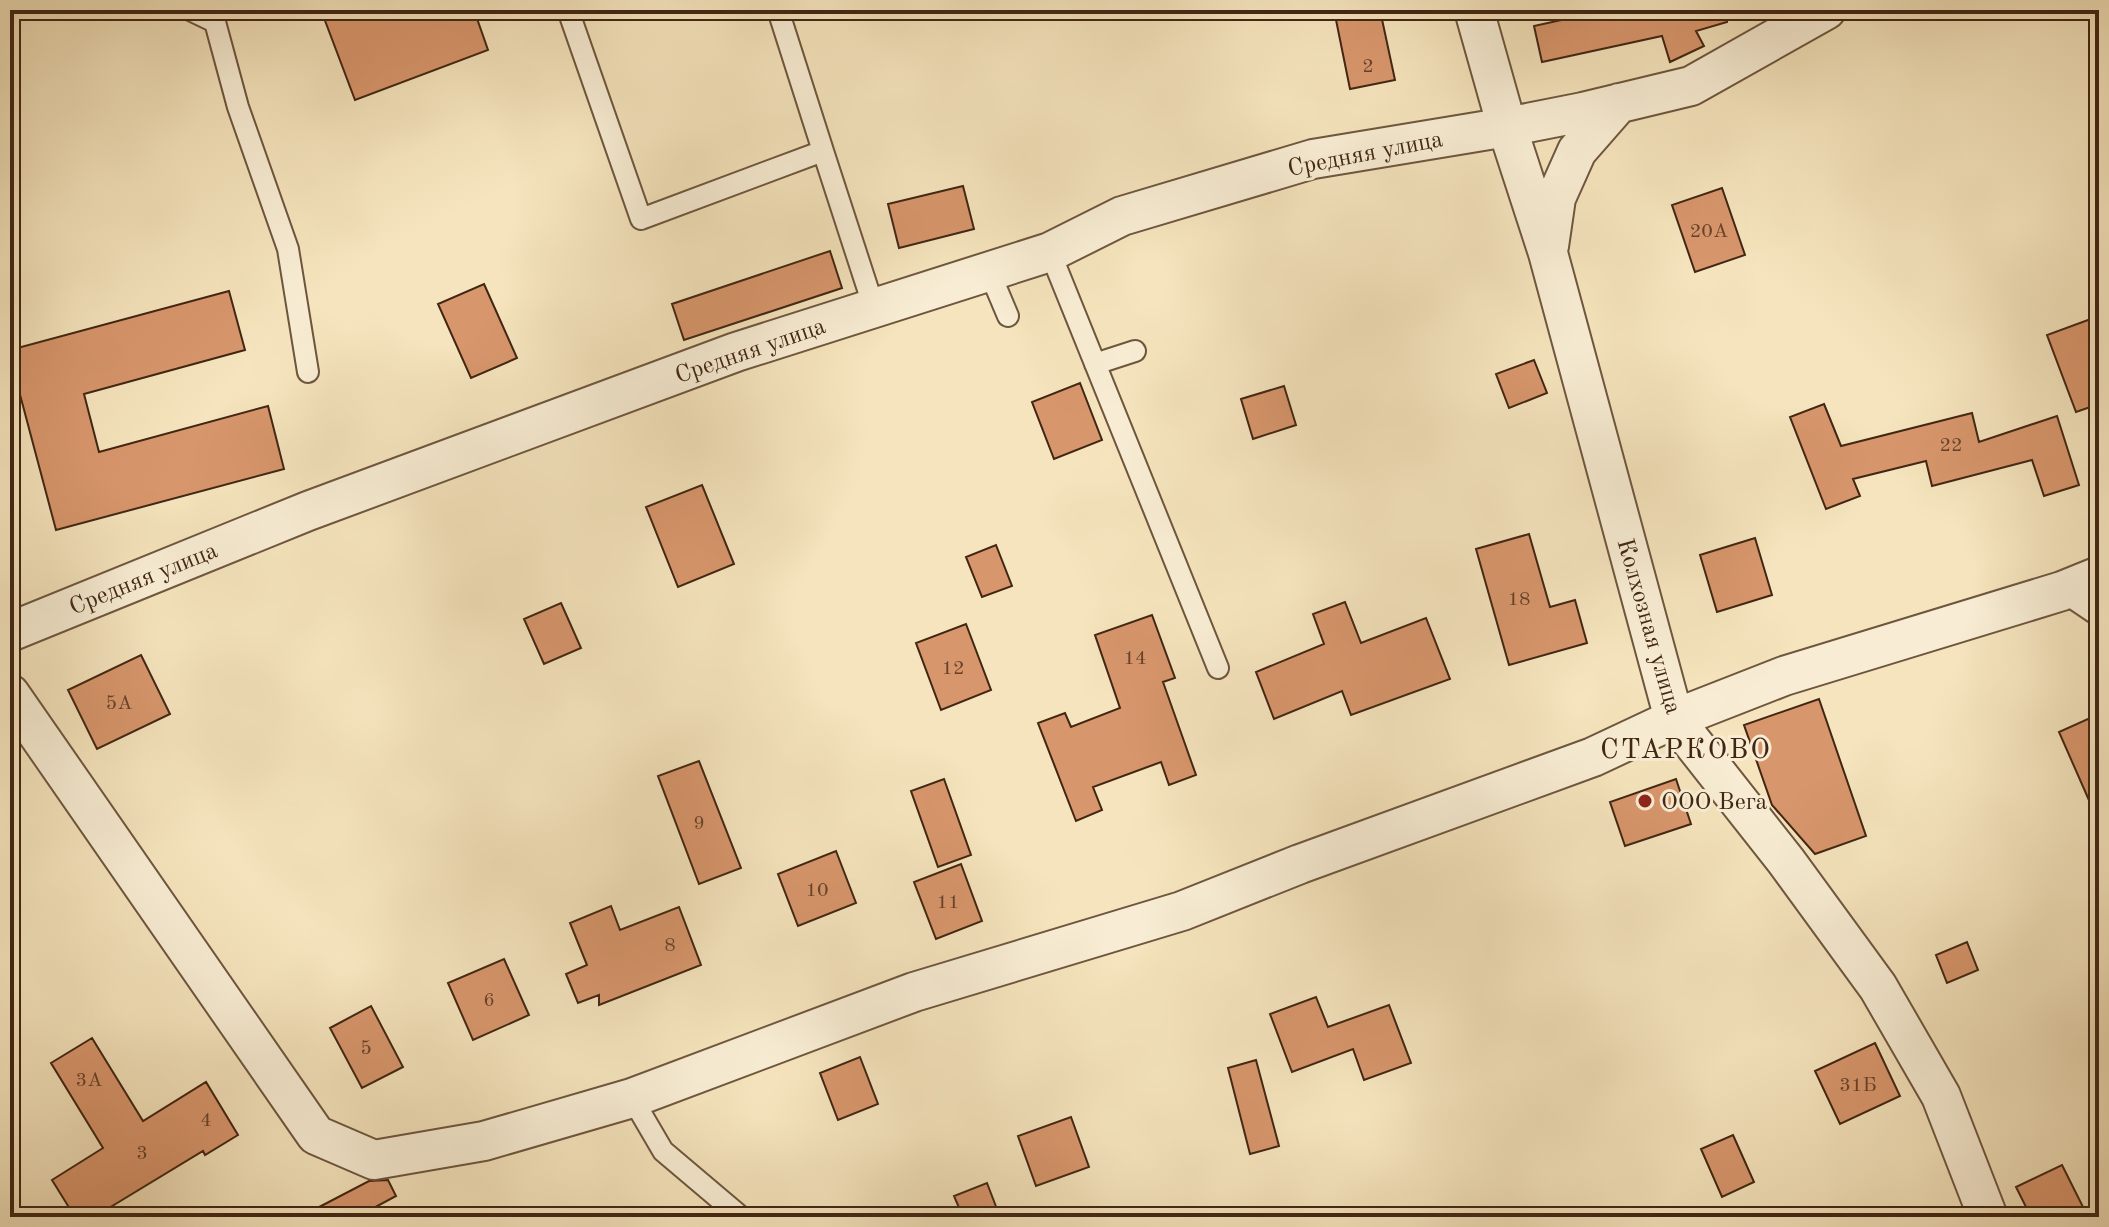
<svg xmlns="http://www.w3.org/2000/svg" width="2109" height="1227" viewBox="0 0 2109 1227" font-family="'Old Standard TT',serif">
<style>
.building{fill:#d8966c;stroke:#412614;stroke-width:2}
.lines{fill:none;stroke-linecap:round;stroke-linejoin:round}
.lane-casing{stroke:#6e563e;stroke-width:24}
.street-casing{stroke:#6e563e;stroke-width:42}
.lane{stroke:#f8edd4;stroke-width:20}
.street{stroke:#f8edd4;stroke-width:38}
.poi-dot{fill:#8f2418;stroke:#f8edd4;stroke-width:3}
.labels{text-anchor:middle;stroke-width:6;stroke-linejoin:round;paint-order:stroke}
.number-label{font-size:20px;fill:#67422a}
.street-label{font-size:24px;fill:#412614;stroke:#f8edd4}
.poi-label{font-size:24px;fill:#412614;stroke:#f8edd4;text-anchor:start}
.quarter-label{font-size:28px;letter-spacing:2px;fill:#412614;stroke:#f8edd4}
</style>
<rect width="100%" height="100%" fill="#f5e4bd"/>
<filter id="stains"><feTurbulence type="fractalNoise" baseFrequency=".0025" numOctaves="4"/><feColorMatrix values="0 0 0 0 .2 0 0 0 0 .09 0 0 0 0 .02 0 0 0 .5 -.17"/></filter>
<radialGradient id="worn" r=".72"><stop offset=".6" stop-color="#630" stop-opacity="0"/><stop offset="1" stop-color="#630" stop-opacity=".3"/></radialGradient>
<path class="building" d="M 321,10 L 474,10 L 488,50 L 355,100 Z
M 1334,10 L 1380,10 L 1395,80 L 1350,89 Z
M 1607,10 L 1745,10 L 1745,13 L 1727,20 L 1727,22 L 1696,31 L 1704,46 L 1670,62 L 1662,36 L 1542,62 L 1534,26 Z
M 963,186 L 974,229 L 899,248 L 888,204 Z
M 1722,188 L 1745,255 L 1695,272 L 1672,205 Z
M 830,251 L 842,288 L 684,340 L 672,304 Z
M 484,284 L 517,358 L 471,378 L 438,304 Z
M 229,291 L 245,350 L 84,394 L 99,452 L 268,406 L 284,469 L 56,530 L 10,357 L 10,350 Z
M 2099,316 L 2099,404 L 2076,412 L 2047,335 Z
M 1534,360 L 1547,393 L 1509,408 L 1496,374 Z
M 1080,383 L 1102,440 L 1054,459 L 1032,402 Z
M 1284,386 L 1296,425 L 1253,439 L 1241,399 Z
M 1824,404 L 1841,446 L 1972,413 L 1979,442 L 2057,416 L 2079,485 L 2044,496 L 2032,460 L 1932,486 L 1926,461 L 1853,479 L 1860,496 L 1826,509 L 1790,417 Z
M 702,485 L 734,564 L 678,587 L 646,507 Z
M 1529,534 L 1550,607 L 1575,600 L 1587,643 L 1509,665 L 1476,549 Z
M 1755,538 L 1772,595 L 1717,612 L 1700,555 Z
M 996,545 L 1012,586 L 982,597 L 966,557 Z
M 1345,602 L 1361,643 L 1426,618 L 1450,679 L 1351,715 L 1342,691 L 1274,719 L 1256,672 L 1324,644 L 1313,614 Z
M 561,603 L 581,648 L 544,664 L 524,619 Z
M 1152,615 L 1175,678 L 1163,682 L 1196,775 L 1169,785 L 1161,762 L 1093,787 L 1102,810 L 1076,821 L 1038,723 L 1065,713 L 1071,727 L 1120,708 L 1095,635 Z
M 966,624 L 991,690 L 941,710 L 916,643 Z
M 141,655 L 170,714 L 97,749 L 68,690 Z
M 1819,699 L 1866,836 L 1815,854 L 1772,805 L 1744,725 Z
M 2099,714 L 2099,823 L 2059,732 Z
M 699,761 L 741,868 L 699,884 L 658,776 Z
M 944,779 L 971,855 L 938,867 L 911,791 Z
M 1676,779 L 1691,824 L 1625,846 L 1610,802 Z
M 836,851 L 856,903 L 798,926 L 778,874 Z
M 961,864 L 982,921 L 936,939 L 914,882 Z
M 611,906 L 620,930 L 679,907 L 701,965 L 599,1005 L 599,995 L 578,1003 L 566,974 L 587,965 L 570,923 Z
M 1967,942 L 1978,970 L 1947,983 L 1936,955 Z
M 504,959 L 529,1015 L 473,1040 L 448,983 Z
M 1316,997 L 1328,1027 L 1389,1005 L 1411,1063 L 1364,1080 L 1353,1049 L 1292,1072 L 1270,1014 Z
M 371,1006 L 403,1067 L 362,1088 L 330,1028 Z
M 92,1038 L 143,1121 L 206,1082 L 238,1135 L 205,1155 L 203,1151 L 94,1217 L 75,1217 L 52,1180 L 103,1148 L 51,1063 Z
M 1875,1043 L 1900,1096 L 1840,1124 L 1815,1071 Z
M 860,1057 L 878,1104 L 838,1120 L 820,1073 Z
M 1256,1060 L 1279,1146 L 1250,1154 L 1228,1068 Z
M 1071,1117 L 1089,1167 L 1036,1186 L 1018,1136 Z
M 1733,1135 L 1754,1182 L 1722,1197 L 1701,1149 Z
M 2062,1165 L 2088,1217 L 2031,1217 L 2016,1187 Z
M 388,1180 L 396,1196 L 357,1217 L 300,1217 L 369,1181 Z
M 987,1183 L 1000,1217 L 963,1217 L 954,1196 Z"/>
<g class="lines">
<defs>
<path id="lane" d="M 190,10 L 215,22 L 238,107 L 288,249 L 308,372
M 568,10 L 641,219 L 823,151 L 778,10
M 823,151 L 874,308
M 1050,252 L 1218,668
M 989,271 L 1008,316
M 1095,364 L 1135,351
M 2062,591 L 2099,616
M 632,1098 L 663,1151 L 741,1217"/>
<path id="street" d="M 1474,10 L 1507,127 L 1548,253 L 1674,719 L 1786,861 L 1878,987 L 1941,1096 L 1988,1217
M 1549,246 L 1556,198 L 1577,151 L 1619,103
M 10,632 L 308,511 L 736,352 L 1050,252 L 1122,216 L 1313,159 L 1507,127 L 1583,112 L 1691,86 L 1826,10
M 10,694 L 316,1135 L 374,1160 L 484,1141 L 632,1098 L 914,992 L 1182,911 L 1300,864 L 1593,757 L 1674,719 L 1784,676 L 2062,591 L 2099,576"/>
</defs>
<use href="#lane" class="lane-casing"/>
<use href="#street" class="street-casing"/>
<use href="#lane" class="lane"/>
<use href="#street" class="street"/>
</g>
<circle class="poi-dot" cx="1645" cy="801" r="8"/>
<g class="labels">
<g class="number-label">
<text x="1368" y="72">2</text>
<text x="1709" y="237">20А</text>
<text x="1951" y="451">22</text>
<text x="1519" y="605">18</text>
<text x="1135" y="664">14</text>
<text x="953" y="674">12</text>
<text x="119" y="709">5А</text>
<text x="699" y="829">9</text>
<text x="817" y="896">10</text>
<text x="948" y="908">11</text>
<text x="670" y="951">8</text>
<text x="489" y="1006">6</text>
<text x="366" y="1054">5</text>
<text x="89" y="1086">3А</text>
<text x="1858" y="1091">31Б</text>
<text x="206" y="1126">4</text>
<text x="142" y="1159">3</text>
</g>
<g class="street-label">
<text transform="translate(1365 153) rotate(-11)" y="8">Средняя улица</text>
<text transform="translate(750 350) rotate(-19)" y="8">Средняя улица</text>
<text transform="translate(143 578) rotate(-22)" y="8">Средняя улица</text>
<text transform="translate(1650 626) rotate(74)" y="8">Колхозная улица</text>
</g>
<g class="poi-label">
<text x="1661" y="809">ООО Вега</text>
</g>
<g class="quarter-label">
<text x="1686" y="758">СТАРКОВО</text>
</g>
</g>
<rect width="2109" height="1227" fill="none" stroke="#f5e4bd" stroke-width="40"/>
<rect x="12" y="12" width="2085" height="1203" fill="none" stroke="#412614" stroke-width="4"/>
<rect x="20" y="20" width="2069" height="1187" fill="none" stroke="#412614" stroke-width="2"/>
<rect width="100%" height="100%" filter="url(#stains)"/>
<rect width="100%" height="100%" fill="url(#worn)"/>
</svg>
